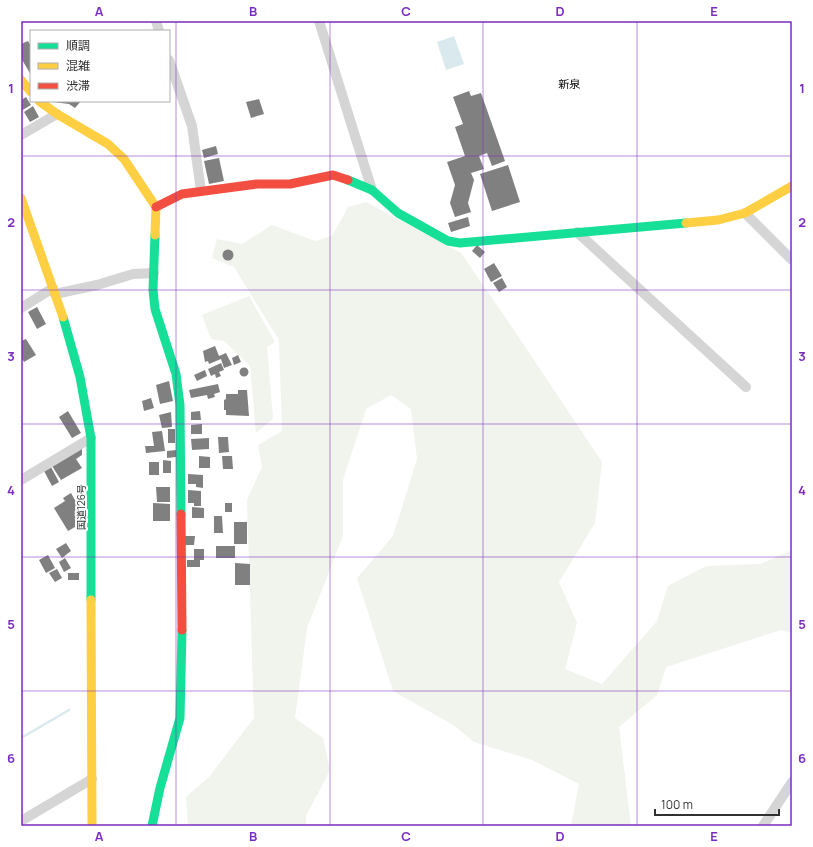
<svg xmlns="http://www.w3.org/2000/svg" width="813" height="847" viewBox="0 0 813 847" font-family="Manrope,'Noto Sans JP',sans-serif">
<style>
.green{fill:#f1f3ed}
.water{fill:#dae9ee}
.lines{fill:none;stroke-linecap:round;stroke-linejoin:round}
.stream{stroke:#dae9ee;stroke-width:2.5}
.building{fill:#808080}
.street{stroke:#d5d5d5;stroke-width:10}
.fast{stroke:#16e098;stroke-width:9}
.slow{stroke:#ffcf43;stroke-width:9}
.jam{stroke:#f24e42;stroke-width:9}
.grid{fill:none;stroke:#7b2cbf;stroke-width:1;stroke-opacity:0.55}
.labels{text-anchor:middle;stroke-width:4;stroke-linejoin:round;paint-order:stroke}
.street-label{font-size:10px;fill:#313131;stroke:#fff}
.neighbourhood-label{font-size:11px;fill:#000;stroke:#fff}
.neatline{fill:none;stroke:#7b2cbf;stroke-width:1.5}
.grid-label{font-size:13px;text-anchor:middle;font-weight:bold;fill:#7b2cbf}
</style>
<rect width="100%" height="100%" fill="#fff"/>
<path class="green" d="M 366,202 L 461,253 L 518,336 L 602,462 L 595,523 L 559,582 L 577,623 L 565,669 L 602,684 L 657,621 L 668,586 L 706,566 L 760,564 L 792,550 L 792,633 L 781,630 L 666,667 L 657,695 L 619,727 L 631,826 L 571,826 L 579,784 L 532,760 L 474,742 L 455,726 L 393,691 L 357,578 L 393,536 L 417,459 L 411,409 L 391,395 L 366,409 L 343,480 L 343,536 L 307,628 L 295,718 L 323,738 L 330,770 L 306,816 L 306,826 L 188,826 L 186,797 L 209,777 L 254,718 L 247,500 L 262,467 L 258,445 L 282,431 L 279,340 L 234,267 L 212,258 L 217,239 L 242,244 L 272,225 L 315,241 L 332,236 L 348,207 Z
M 249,296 L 275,342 L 267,347 L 273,419 L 256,433 L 250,366 L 224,341 L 211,339 L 202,315 Z"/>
<path class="water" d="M 454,36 L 464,64 L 446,70 L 437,42 Z"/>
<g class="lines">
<path class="stream" d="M 21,738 L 69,710"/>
</g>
<path class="building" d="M 28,41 L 31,46 L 31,75 L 21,58 L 21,44 Z
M 469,91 L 471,96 L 481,93 L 505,161 L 492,166 L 487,153 L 479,156 L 484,169 L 471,173 L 474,180 L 468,203 L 471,212 L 455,217 L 450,203 L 455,185 L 447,162 L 465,156 L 455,127 L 463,124 L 453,97 Z
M 26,97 L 31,105 L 21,111 L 21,100 Z
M 259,99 L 264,114 L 251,118 L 246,102 Z
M 81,101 L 75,108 L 69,104 L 53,102 Z
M 33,106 L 39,117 L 30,122 L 24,112 Z
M 216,146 L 218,154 L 204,158 L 202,150 Z
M 219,158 L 224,181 L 209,184 L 204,161 Z
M 508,165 L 520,202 L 492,211 L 480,174 Z
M 468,217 L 470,226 L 451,232 L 448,223 Z
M 477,245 L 485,252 L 480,258 L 472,251 Z
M222.5 255a5.5 5.5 0 1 1 11 0a5.5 5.5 0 1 1-11 0Z
M 494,263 L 502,276 L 491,282 L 484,269 Z
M 502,278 L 507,287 L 499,292 L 493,283 Z
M 37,307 L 46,324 L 37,329 L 28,312 Z
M 26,339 L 36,355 L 24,362 L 21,357 L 21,341 Z
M 215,346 L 219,356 L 226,353 L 232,365 L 224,368 L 221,359 L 209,364 L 208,361 L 205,362 L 203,351 Z
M 238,355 L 241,362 L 234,365 L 232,358 Z
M 221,363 L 224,370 L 219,372 L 221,376 L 216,378 L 215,374 L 211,376 L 208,369 Z
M239.5 372a4.5 4.5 0 1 1 9 0a4.5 4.5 0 1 1-9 0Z
M 205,370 L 207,376 L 197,381 L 194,375 Z
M 169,381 L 173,401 L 160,404 L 156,385 Z
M 218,384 L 220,392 L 214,394 L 215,397 L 208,399 L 207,395 L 191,398 L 189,390 Z
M 238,390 L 247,390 L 249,416 L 226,415 L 226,410 L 224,410 L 224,400 L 226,399 L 226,394 L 238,394 Z
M 151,398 L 154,408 L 144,411 L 142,401 Z
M 68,411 L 81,433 L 72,438 L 59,417 Z
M 200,411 L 201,420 L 191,420 L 191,412 Z
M 171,412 L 172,427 L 162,428 L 159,415 Z
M 202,424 L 202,434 L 191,434 L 191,425 Z
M 168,429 L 175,429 L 175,443 L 168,443 Z
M 162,431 L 165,451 L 146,453 L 145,446 L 154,446 L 152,432 Z
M 218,437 L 228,437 L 229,452 L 219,453 Z
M 209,438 L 209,449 L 192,450 L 191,439 Z
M 82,448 L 82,455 L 76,459 L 82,468 L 61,480 L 52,466 Z
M 176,450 L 176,457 L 167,458 L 167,451 Z
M 199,456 L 210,457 L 210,468 L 199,468 Z
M 222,456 L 232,456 L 233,469 L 223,469 Z
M 163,460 L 171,461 L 171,473 L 163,473 Z
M 149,462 L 159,462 L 159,475 L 149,475 Z
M 51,467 L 59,482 L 52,486 L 44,471 Z
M 188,474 L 203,475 L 203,488 L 196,487 L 196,484 L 188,484 Z
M 156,487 L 170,487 L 170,502 L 157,502 Z
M 188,490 L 201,491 L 201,506 L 194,506 L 194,503 L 188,503 Z
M 71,493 L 81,511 L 82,523 L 68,531 L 54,508 L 65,501 L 63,498 Z
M 153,503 L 170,504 L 170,521 L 153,521 Z
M 225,503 L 232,503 L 232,512 L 225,512 Z
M 192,507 L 204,508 L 204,518 L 192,518 Z
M 214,516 L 222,516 L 223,533 L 214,533 Z
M 234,522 L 247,522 L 247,544 L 234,544 Z
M 185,536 L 195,536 L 194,545 L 185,545 Z
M 66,543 L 71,551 L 62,558 L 56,549 Z
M 216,546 L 235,546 L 235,558 L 216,558 Z
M 194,549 L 204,549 L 204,560 L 200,560 L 200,567 L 187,567 L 187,560 L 194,560 Z
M 48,555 L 55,568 L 46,573 L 39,560 Z
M 65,558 L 71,568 L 64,572 L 59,562 Z
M 235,563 L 250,564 L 250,585 L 235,585 Z
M 57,569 L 62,578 L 55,582 L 49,573 Z
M 68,573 L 79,573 L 79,580 L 68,580 Z"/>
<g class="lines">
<path class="street" d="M 156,21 L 159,31
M 319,21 L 372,190
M 169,60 L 192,126 L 201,191
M 21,135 L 57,114
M 745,213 L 792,260
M 577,232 L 746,387
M 55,294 L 97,285 L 133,274 L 154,273
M 21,308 L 53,288
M 21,480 L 91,438
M 21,821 L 92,779
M 763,826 L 792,782"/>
<path class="fast" d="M 348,180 L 372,190 L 398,213 L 448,241 L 460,243 L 686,223
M 155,235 L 153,290 L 155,309 L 176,374 L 180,405 L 181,514
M 63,317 L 80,377 L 91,438 L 91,600
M 152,826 L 160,788 L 180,718 L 182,630"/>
<path class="slow" d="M 21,80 L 31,92
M 39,101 L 57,114 L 108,144 L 124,159 L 156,207 L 155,235
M 21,198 L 63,317
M 686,223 L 718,220 L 745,213 L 792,186
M 91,600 L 92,826"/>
<path class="jam" d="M 156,207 L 182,194 L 257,184 L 290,184 L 333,175 L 348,180
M 181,514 L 182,630"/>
</g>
<path class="grid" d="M 176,21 L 176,826M 330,21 L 330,826M 483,21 L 483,826M 637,21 L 637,826M 21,156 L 792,156M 21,290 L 792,290M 21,424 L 792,424M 21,557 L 792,557M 21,691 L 792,691"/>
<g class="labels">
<g class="street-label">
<text transform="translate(81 507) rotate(-90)" y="4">国道126号</text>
</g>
<g class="neighbourhood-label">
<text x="569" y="88">新泉</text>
</g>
</g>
<rect width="813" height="847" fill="none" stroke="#ffffff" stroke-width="44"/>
<rect x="30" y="30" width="140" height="72" fill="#ffffff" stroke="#adadad"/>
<rect x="38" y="43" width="20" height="6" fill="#16e098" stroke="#adadad"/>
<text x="66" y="50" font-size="12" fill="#313131">順調</text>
<rect x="38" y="63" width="20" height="6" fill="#ffcf43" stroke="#adadad"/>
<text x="66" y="70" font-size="12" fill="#313131">混雑</text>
<rect x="38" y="83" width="20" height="6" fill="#f24e42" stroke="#adadad"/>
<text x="66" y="90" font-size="12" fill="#313131">渋滞</text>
<path d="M655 809v6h124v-6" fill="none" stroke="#313131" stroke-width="2"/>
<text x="661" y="809" font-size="12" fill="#313131" stroke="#ffffff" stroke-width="3" paint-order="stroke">100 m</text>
<rect x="22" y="22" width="769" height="803" class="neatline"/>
<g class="grid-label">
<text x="99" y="16">A</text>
<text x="253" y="16">B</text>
<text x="406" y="16">C</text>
<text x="560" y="16">D</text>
<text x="714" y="16">E</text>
<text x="11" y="93">1</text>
<text x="802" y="93">1</text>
<text x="11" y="227">2</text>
<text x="802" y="227">2</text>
<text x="11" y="361">3</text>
<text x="802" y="361">3</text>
<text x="11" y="495">4</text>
<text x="802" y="495">4</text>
<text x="11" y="629">5</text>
<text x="802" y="629">5</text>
<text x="11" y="763">6</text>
<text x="802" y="763">6</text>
<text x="99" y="841">A</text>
<text x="253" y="841">B</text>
<text x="406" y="841">C</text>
<text x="560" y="841">D</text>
<text x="714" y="841">E</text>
</g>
</svg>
